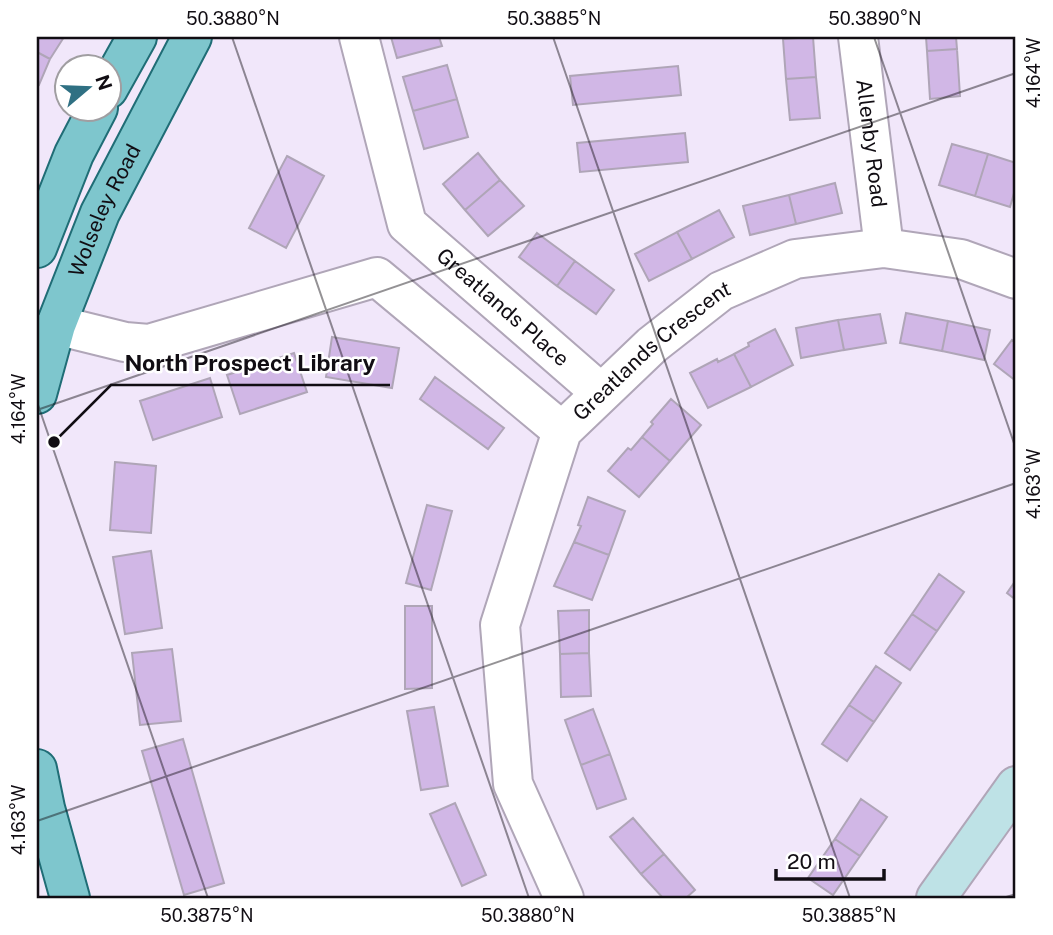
<svg xmlns="http://www.w3.org/2000/svg" width="1053" height="935" viewBox="0 0 1053 935" font-family="'Public Sans',sans-serif">
<style>
.building{fill:#d1b7e6;stroke:#afa5b7;stroke-width:2}
.lines{fill:none;stroke-linecap:round;stroke-linejoin:round}
.street-casing{stroke:#b0a6b8;stroke-width:42}
.secondary-casing{stroke:#b0a6b8;stroke-width:42}
.primary-casing{stroke:#206d76;stroke-width:42}
.street{stroke:#fff;stroke-width:38}
.secondary{stroke:#bee2e6;stroke-width:38}
.primary{stroke:#7ec6cd;stroke-width:38}
.ticks{fill:none;stroke:#110d13;stroke-width:2;stroke-opacity:0.45}
.labels{text-anchor:middle;stroke-width:5;stroke-linejoin:round;paint-order:stroke}
.street-label{font-size:21px;fill:#110d13;stroke:#fff}
.leader{fill:none;stroke:#110d13;stroke-width:2.5}
.callout-dot{fill:#110d13;stroke:#fff;stroke-width:2.5}
.callout-label{font-size:23px;text-anchor:middle;font-weight:bold;fill:#110d13;stroke:#fff;stroke-width:5;stroke-linejoin:round;paint-order:stroke}
.neatline{fill:none;stroke:#110d13;stroke-width:2.5}
.ticks-label{font-size:18px;text-anchor:middle;fill:#110d13}
</style>
<rect width="100%" height="100%" fill="#f1e7fa"/>
<path class="building" d="M 37,37 L 64,37 L 50,59 L 37,52 Z
M 391,37 L 439,37 L 442,46 L 397,58 Z
M 813,37 L 816,77 L 786,79 L 783,39 Z
M 926,37 L 956,37 L 957,49 L 927,51 Z
M 957,49 L 960,96 L 930,99 L 927,51 Z
M 37,52 L 50,59 L 39,85 L 37,84 Z
M 447,65 L 457,99 L 413,111 L 403,77 Z
M 678,66 L 681,95 L 573,105 L 570,76 Z
M 816,77 L 820,118 L 790,120 L 786,79 Z
M 457,99 L 468,137 L 424,149 L 413,111 Z
M 685,133 L 688,162 L 580,172 L 577,143 Z
M 952,144 L 988,154 L 975,196 L 939,185 Z
M 478,153 L 500,180 L 465,210 L 443,184 Z
M 988,154 L 1016,163 L 1016,186 L 1010,207 L 975,196 Z
M 287,156 L 324,176 L 286,248 L 249,228 Z
M 500,180 L 524,206 L 488,236 L 465,210 Z
M 835,183 L 842,213 L 796,224 L 789,195 Z
M 789,195 L 796,224 L 750,235 L 743,206 Z
M 719,210 L 734,237 L 692,259 L 677,232 Z
M 677,232 L 692,259 L 649,281 L 635,254 Z
M 537,233 L 575,261 L 557,286 L 519,257 Z
M 575,261 L 614,290 L 596,314 L 557,286 Z
M 906,313 L 948,321 L 942,351 L 900,343 Z
M 880,314 L 886,343 L 844,350 L 838,320 Z
M 838,320 L 844,350 L 801,358 L 796,328 Z
M 948,321 L 990,330 L 984,360 L 942,351 Z
M 775,329 L 793,365 L 751,387 L 734,354 L 749,346 L 748,343 Z
M 332,337 L 399,348 L 392,388 L 326,377 Z
M 1012,340 L 1016,343 L 1016,381 L 994,364 Z
M 294,353 L 307,392 L 240,414 L 227,375 Z
M 734,354 L 751,387 L 708,408 L 690,373 L 717,359 L 718,362 Z
M 435,377 L 504,428 L 488,449 L 420,399 Z
M 210,378 L 222,417 L 153,440 L 140,401 Z
M 671,399 L 701,425 L 670,461 L 642,437 L 653,424 L 651,422 Z
M 642,437 L 670,461 L 639,497 L 608,471 L 628,448 L 631,450 Z
M 115,462 L 156,466 L 151,533 L 110,530 Z
M 588,497 L 625,511 L 609,555 L 574,542 L 581,526 L 578,525 Z
M 427,505 L 452,511 L 431,590 L 406,583 Z
M 574,542 L 609,555 L 592,600 L 554,586 Z
M 151,551 L 162,628 L 125,634 L 113,557 Z
M 939,574 L 964,592 L 937,631 L 912,614 Z
M 1016,580 L 1016,600 L 1007,593 Z
M 405,606 L 432,606 L 432,688 L 405,689 Z
M 589,610 L 589,653 L 560,654 L 558,611 Z
M 912,614 L 937,631 L 910,670 L 885,653 Z
M 172,649 L 181,721 L 140,725 L 132,653 Z
M 589,653 L 591,696 L 561,697 L 560,654 Z
M 876,666 L 901,683 L 874,722 L 849,705 Z
M 849,705 L 874,722 L 847,761 L 822,744 Z
M 434,707 L 448,786 L 421,790 L 407,711 Z
M 593,709 L 610,754 L 581,765 L 565,720 Z
M 183,739 L 224,883 L 184,895 L 142,751 Z
M 610,754 L 626,799 L 597,809 L 581,765 Z
M 861,799 L 887,817 L 860,856 L 835,839 Z
M 455,803 L 486,875 L 462,886 L 430,814 Z
M 633,818 L 664,854 L 641,874 L 610,837 Z
M 835,839 L 860,856 L 833,895 L 808,878 Z
M 664,854 L 695,890 L 686,898 L 663,898 L 641,874 Z"/>
<g class="lines">
<defs>
<g id="street">
<path id="s1" d="M 359,37 L 407,224 L 600,392"/>
<path id="s2" d="M 858,37 L 884,248"/>
<path d="M 56,325 L 125,342 L 149,344 L 377,277 L 562,431"/>
<path id="s3" d="M 564,898 L 513,784 L 500,625 L 562,431 L 652,345 L 721,291 L 795,259 L 884,248 L 961,259 L 1016,279"/>
</g>
<path id="secondary" d="M 936,898 L 1016,786"/>
<g id="primary">
<path d="M 108,89 L 137,37"/>
<path d="M 37,248 L 74,154 L 98,108"/>
<path id="s4" d="M 37,394 L 56,325 L 100,213 L 192,37"/>
<path d="M 37,769 L 45,808 L 70,898"/>
</g>
</defs>
<use href="#street" class="street-casing"/>
<use href="#secondary" class="secondary-casing"/>
<use href="#primary" class="primary-casing"/>
<use href="#street" class="street"/>
<use href="#secondary" class="secondary"/>
<use href="#primary" class="primary"/>
</g>
<path class="ticks" d="M 232,37 L 529,898M 553,37 L 850,898M 874,37 L 1016,449M 37,402 L 208,898M 37,410 L 1016,73M 37,821 L 1016,483M 1003,898 L 1016,894"/>
<g class="labels">
<g class="street-label">
<text dy="7" stroke="none"><textPath href="#s2" startOffset="107">Allenby Road</textPath></text>
<text dy="7" stroke="none"><textPath href="#s4" startOffset="196">Wolseley Road</textPath></text>
<text dy="7" stroke="none"><textPath href="#s1" startOffset="320">Greatlands Place</textPath></text>
<text dy="7" stroke="none"><textPath href="#s3" startOffset="609">Greatlands Crescent</textPath></text>
</g>
</g>
<path class="leader" d="M54 442L111 385H390"/>
<circle class="callout-dot" cx="54" cy="442" r="7"/>
<g class="callout-label">
<text x="250" y="371">North Prospect Library</text>
</g>
<rect width="1053" height="935" fill="none" stroke="#ffffff" stroke-width="77"/>
<g transform="translate(88 88) rotate(71)"><circle r="33" fill="#ffffff" stroke="#a09ea1" stroke-width="2"/>
<path d="M0-5L12 26L0 18L-12 26Z" fill="#2f7083"/>
<text y="-10" font-size="19" font-weight="bold" text-anchor="middle" fill="#110d13">N</text>
</g>
<path d="M776 869v10h108v-10" fill="none" stroke="#110d13" stroke-width="3.5"/>
<text x="787" y="869" font-size="21" fill="#110d13" stroke="#ffffff" stroke-width="5" paint-order="stroke">20 m</text>
<rect x="38" y="38" width="976" height="859" class="neatline"/>
<g class="ticks-label">
<text x="233" y="25">50.3880°N</text>
<text x="554" y="25">50.3885°N</text>
<text x="875" y="25">50.3890°N</text>
<text transform="translate(1034 73) rotate(-90)" y="6">4.164°W</text>
<text transform="translate(19 409) rotate(-90)" y="6">4.164°W</text>
<text transform="translate(1034 484) rotate(-90)" y="6">4.163°W</text>
<text transform="translate(19 820) rotate(-90)" y="6">4.163°W</text>
<text x="207" y="922">50.3875°N</text>
<text x="528" y="922">50.3880°N</text>
<text x="849" y="922">50.3885°N</text>
</g>
</svg>
